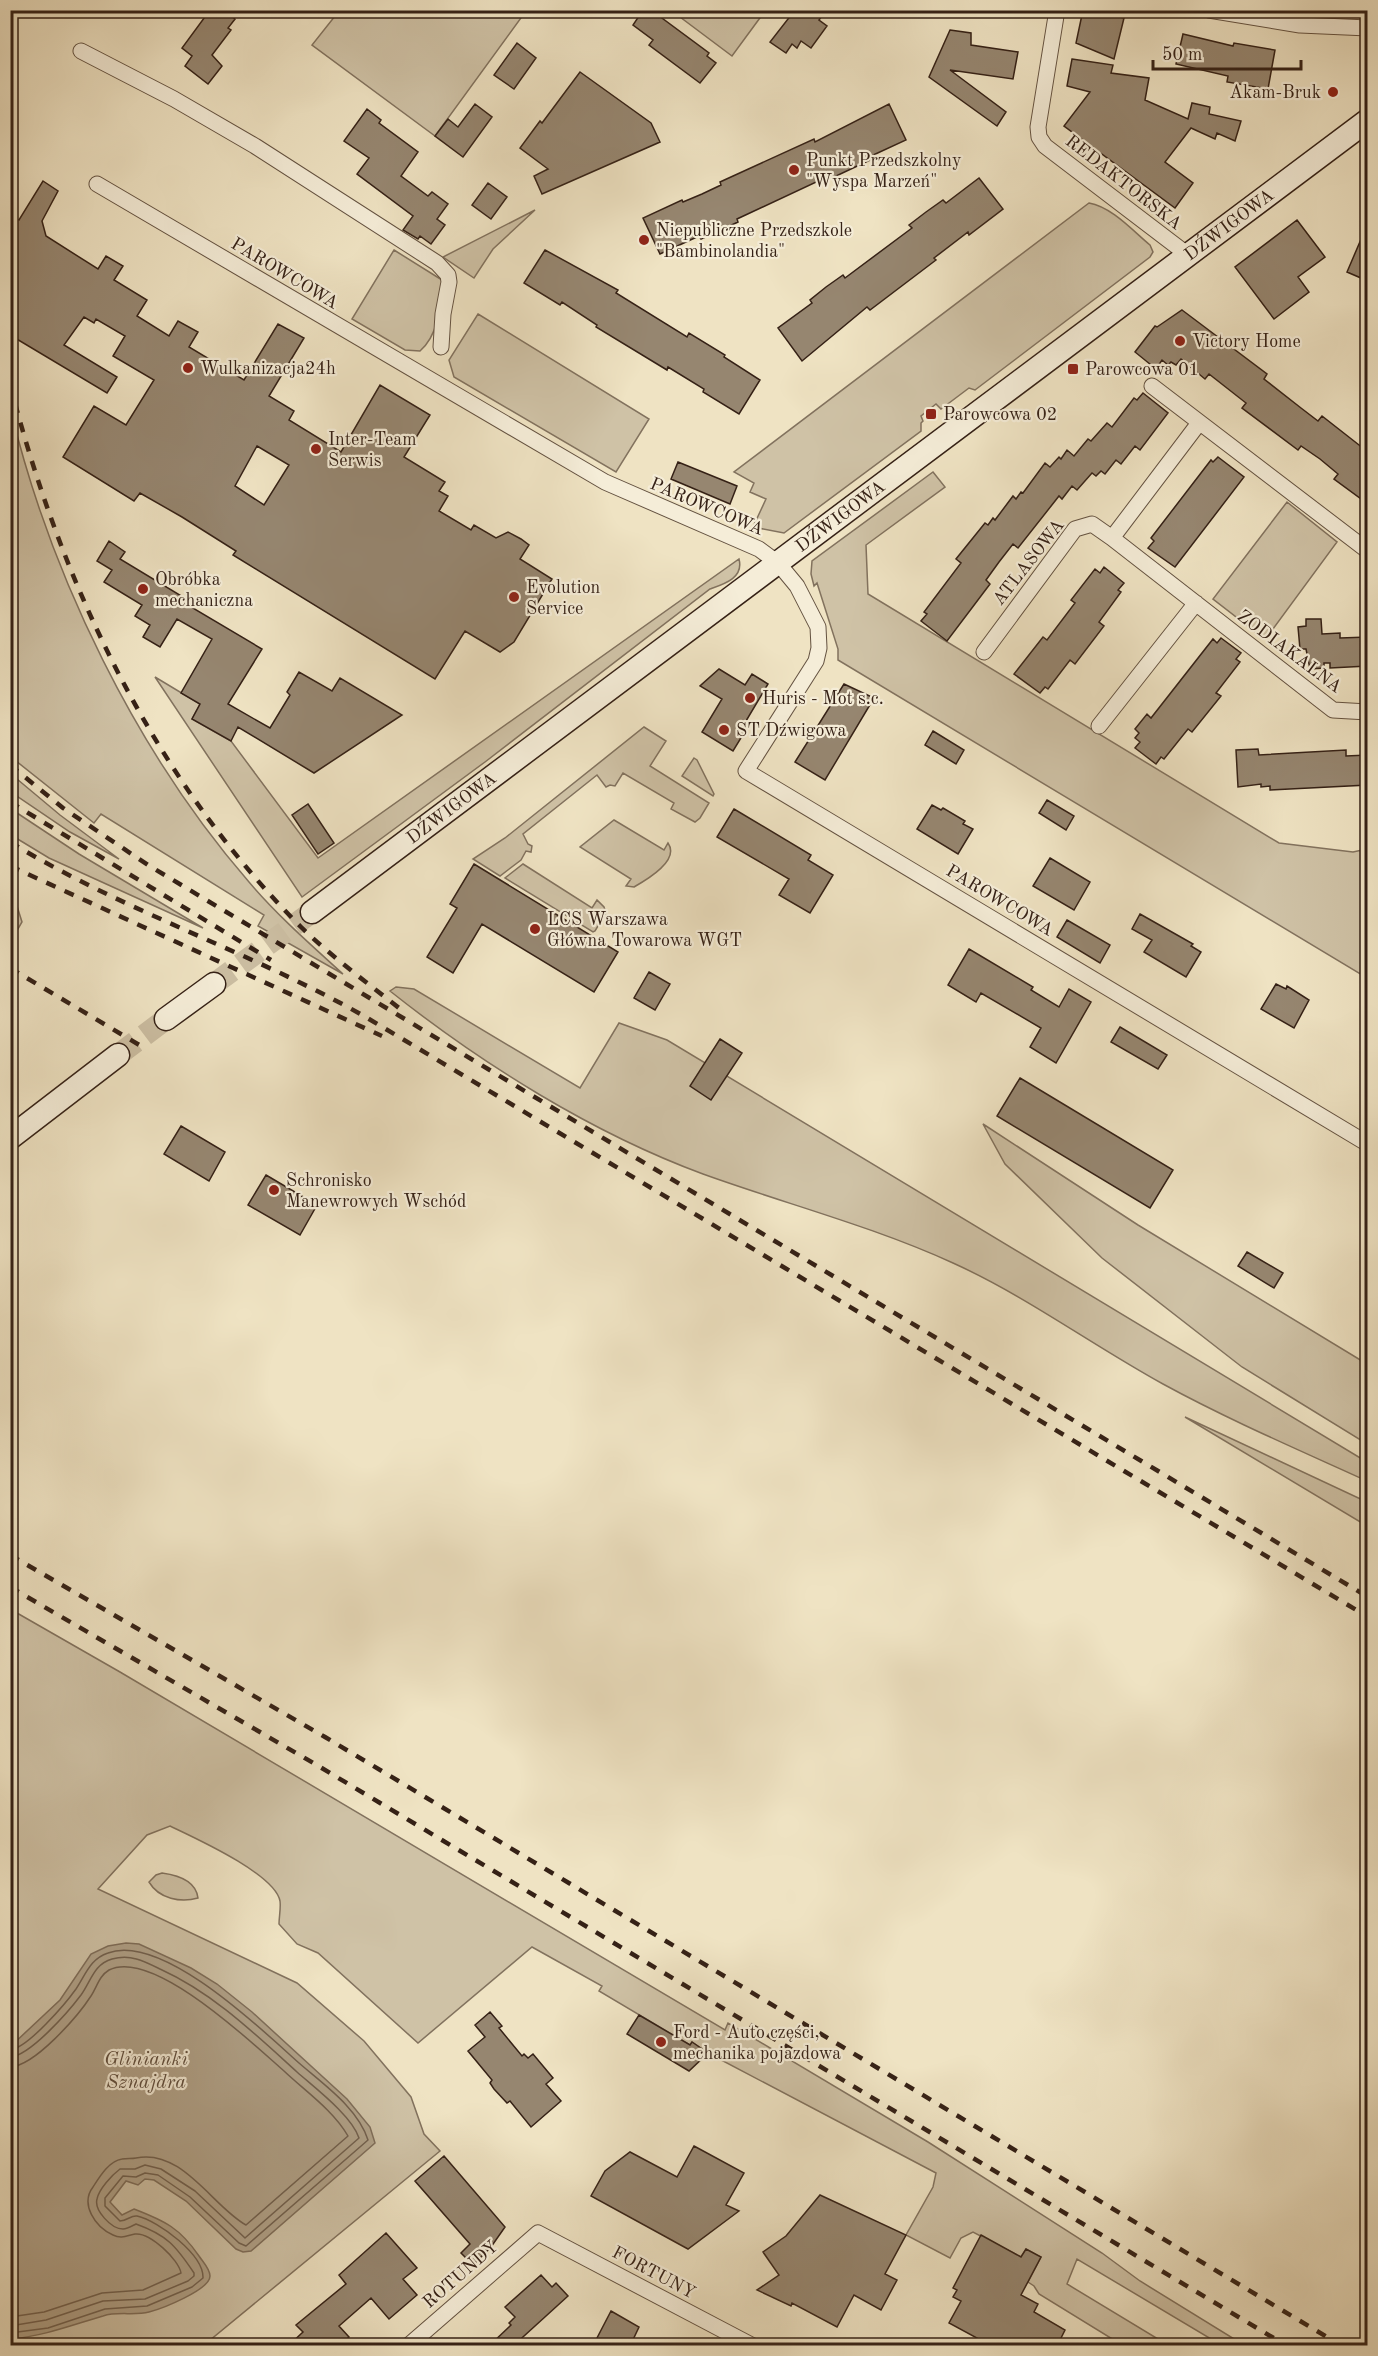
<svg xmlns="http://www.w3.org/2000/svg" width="1378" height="2356" viewBox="0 0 1378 2356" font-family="'Old Standard TT',serif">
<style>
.green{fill:#cfc2a6;stroke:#82725e;stroke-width:1.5}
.water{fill:#b0a188;stroke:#7f6e5a;stroke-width:1.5}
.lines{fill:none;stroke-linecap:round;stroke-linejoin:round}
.shore{stroke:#72614f;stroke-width:1.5}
.building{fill:#968670;stroke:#352116;stroke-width:1.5;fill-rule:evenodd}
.secondary-tunnel{stroke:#cabca0;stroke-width:22;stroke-dasharray:22 11;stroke-linecap:butt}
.street-casing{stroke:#645241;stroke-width:17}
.secondary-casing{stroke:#352116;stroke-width:25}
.street{stroke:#f5edd8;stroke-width:15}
.secondary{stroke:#f5edd8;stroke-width:22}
.rail{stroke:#352116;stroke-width:4.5;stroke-dasharray:10 10;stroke-linecap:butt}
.poi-dot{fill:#8f2418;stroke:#f5edd8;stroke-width:2}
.labels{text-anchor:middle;stroke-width:4.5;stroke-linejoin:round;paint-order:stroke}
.poi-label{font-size:18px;fill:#352116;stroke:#f5edd8;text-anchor:start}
.street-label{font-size:18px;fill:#352116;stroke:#f5edd8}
.water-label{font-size:20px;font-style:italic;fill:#604e3e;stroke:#f5edd8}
</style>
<rect width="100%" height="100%" fill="#efe3c3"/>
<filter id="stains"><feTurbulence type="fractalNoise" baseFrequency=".00333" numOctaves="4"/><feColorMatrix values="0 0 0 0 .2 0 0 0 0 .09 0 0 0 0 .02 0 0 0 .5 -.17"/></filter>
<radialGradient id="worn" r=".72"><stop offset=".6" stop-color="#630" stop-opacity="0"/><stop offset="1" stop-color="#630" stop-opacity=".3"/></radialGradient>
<path class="green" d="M 339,11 L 526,11 L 435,136 L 312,45 Z
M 672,11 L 765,10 L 765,11 L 732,56 Z
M 1089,203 C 1112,207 1133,231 1150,245 L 1153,252 L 1150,257 L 975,390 L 969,388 L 941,409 L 936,404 L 921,416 L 923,421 L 921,423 L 921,431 L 784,533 L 753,527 L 766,499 L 750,492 L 754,483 L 734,472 Z
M 535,210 L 493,249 L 474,278 L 443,257 Z
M 394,250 L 442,280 C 440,305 440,333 420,351 L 405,350 L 352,319 Z
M 478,314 L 649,419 L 616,472 L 454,377 L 449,360 Z
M 11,411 C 51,577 137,753 249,882 C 277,915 310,944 343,974 L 258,926 L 264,915 L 101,814 L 94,823 L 11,757 Z
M 933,472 L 945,487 L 866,545 L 868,594 L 1279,843 L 1353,852 L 1367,849 L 1367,978 L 838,660 L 838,649 L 817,583 L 814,586 L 811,574 L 812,561 Z
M 1287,502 L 1337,542 L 1267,637 L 1262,637 L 1213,599 Z
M 739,559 C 744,578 724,584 710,589 L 485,762 L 302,897 L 155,677 L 200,704 L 192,719 L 231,741 L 318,858 Z
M 644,727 L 666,741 L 650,766 L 709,803 L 700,818 L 695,822 L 671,809 L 674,803 L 623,773 L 615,786 L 610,785 L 606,787 L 597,775 L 523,834 L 528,844 L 532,846 L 531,852 L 526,851 L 521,860 L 500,876 L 473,859 L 505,838 Z
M 694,758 L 697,760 L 714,794 L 713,796 L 682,776 Z
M 11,774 L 60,815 L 119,859 L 70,832 L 11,792 Z
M 11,809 L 79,854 L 203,928 L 49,858 L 11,835 Z
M 614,820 L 664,850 L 668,843 C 680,860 648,879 634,887 L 626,886 L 631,879 L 580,847 Z
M 523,864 L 592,908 L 597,900 L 604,907 L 606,913 L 595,931 L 593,932 L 505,878 Z
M 11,887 L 22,922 L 11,941 L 10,941 Z
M 396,987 L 414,989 L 580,1088 L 619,1023 L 667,1040 L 1367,1462 L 1367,1481 C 1299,1450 1229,1420 1163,1384 C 1092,1345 1026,1296 953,1263 C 872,1226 786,1204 703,1174 C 592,1133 482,1064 390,991 Z
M 983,1124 L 1138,1225 L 1367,1364 L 1367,1444 L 1242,1367 L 1102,1258 L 1005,1164 Z
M 1185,1417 L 1367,1502 L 1367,1526 Z
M 10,1609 L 120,1672 L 725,2030 L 728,2023 L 928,2142 L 1102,2253 L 1140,2281 L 1244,2345 L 1221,2345 L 1077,2259 L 1067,2284 L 1168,2345 L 1122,2345 L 1039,2294 L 1034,2286 L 1028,2282 L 1041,2257 L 1026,2249 L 1021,2257 L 973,2232 L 961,2238 L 950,2258 L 906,2235 L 933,2187 L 936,2173 L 708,2053 L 692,2042 L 690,2045 L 599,1991 L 602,1986 L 532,1947 L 418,2043 L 318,1953 L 297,1944 L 279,1924 C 279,1917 281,1908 280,1901 C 275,1874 195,1838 170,1826 L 147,1835 L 98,1889 L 297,1983 L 364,2041 L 411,2097 L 424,2134 L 440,2151 L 204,2345 L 198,2345 L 188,2340 L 169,2346 L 11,2345 Z
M 162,1873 C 177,1875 196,1881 198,1898 C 181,1903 159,1899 149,1882 L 156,1875 Z"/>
<path class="water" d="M 126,1943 L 139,1944 L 191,1968 L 217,1984 L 252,2012 L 347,2099 L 370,2127 L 375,2143 L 251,2251 L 243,2252 L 236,2249 L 186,2201 L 154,2180 L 145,2179 L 138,2185 L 126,2181 L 110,2202 L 122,2215 L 134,2209 C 165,2221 180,2228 199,2256 C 203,2262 210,2269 210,2276 C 210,2290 161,2309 149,2312 C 134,2316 118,2311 103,2316 C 72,2325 44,2336 11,2339 L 11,2046 L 60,2000 L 91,1954 L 108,1946 Z"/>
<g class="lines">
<path class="shore" d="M 10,2050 C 28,2048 66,2003 76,1989 C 86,1974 90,1959 108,1953 C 162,1933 261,2029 299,2063 C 323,2084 358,2108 368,2140 L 246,2246 L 239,2243 L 190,2197 L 158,2175 L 145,2173 L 136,2177 L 123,2176 L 105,2198 L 105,2206 L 120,2221 C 127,2221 131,2215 137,2216 C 159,2221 204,2255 203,2278 L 192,2287 L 147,2306 L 105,2309 L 48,2328 L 10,2333
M 10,2057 C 30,2056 69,2011 81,1995 C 91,1981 94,1964 112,1959 C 131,1954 144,1961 160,1969 C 213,1993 254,2033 297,2072 C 315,2088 352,2116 359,2138 L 245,2238 L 195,2191 L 161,2169 L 145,2165 L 135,2169 L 120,2169 C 112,2175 99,2189 97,2199 C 94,2210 111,2229 123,2229 C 127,2229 132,2226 136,2224 C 167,2235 176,2246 194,2273 L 194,2276 L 188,2281 L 145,2299 L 103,2301 L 46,2320 L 10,2326
M 10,2067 C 35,2066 78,2016 91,1996 C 97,1987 99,1976 109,1970 C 153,1948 252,2043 284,2071 C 305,2091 333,2110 348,2136 L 246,2225 C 213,2207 182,2148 136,2158 C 132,2159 127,2158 122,2159 C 109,2161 100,2176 93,2187 C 80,2204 95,2227 113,2235 C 121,2239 126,2236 135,2234 C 150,2232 179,2260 181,2273 L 143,2290 L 102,2293 L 44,2312 L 10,2317"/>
</g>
<path class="building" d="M 210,10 L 224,10 L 235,19 L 228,28 L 231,30 L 212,55 L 222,66 L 208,84 L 185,66 L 192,56 L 182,48 Z
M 643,10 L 651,10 L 709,53 L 707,56 L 716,63 L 700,83 L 649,45 L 653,40 L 633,25 Z
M 795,10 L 826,10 L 819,20 L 827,26 L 811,48 L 801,41 L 797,48 L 792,44 L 786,53 L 770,42 Z
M 1083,10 L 1124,18 L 1114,59 L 1076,43 Z
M 950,30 L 971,33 L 971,45 L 1018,52 L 1013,79 L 950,70 L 1006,112 L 997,126 L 929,77 Z
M 1183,34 L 1233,46 L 1234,43 L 1275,50 L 1268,89 L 1227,82 L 1228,76 L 1176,64 Z
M 517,43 L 536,58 L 514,89 L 494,75 Z
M 1072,59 L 1113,65 L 1111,73 L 1149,78 L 1145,100 L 1188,119 L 1192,103 L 1210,107 L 1209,114 L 1241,121 L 1235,141 L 1217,133 L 1215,139 L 1191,128 L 1165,162 L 1193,183 L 1175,208 L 1064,126 L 1090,92 L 1067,86 Z
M 580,72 L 651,123 L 660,142 L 542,194 L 534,176 L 548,169 L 520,148 L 540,121 L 542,123 Z
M 475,104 L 492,117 L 463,157 L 435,136 L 448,119 L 458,127 Z
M 889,104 L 906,140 L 869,157 L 870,160 L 832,178 L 831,175 L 737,219 L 738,222 L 719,231 L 701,239 L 699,236 L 660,254 L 643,218 L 682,200 L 683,202 L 702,194 L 721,185 L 720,182 L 814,139 L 815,142 Z
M 367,109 L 381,120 L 379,123 L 418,152 L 401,176 L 428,196 L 432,192 L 448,204 L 437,219 L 445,225 L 431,244 L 420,236 L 418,239 L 403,230 L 413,216 L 357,174 L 369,158 L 344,141 Z
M 979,178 L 1003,209 L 969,235 L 968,232 L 934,258 L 936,260 L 870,310 L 867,307 L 802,361 L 778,328 L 812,303 L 810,300 L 826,287 L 843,275 L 845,278 L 912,228 L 909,225 L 926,212 L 943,200 L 946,203 Z
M 43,181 L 58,191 L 42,221 L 46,236 L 98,269 L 106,256 L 123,266 L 114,280 L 147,300 L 137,316 L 169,336 L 178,321 L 198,332 L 189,347 L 244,380 L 278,324 L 304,338 L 269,396 L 294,411 L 289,420 L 341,452 L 380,385 L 430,415 L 404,457 L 445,482 L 439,491 L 448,496 L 439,511 L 471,530 L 474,525 L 496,538 L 508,532 L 521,539 L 529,545 L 520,559 L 552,579 L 514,642 L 500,652 L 465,631 L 435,679 L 233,555 L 236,551 L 182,517 L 140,493 L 134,501 L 63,457 L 94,406 L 126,425 L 154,380 L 113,356 L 125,336 L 96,319 L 94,323 L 84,317 L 64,345 L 117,377 L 107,393 L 15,338 L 10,288 L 10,214 L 19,220 ZM 257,446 L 289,465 L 264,505 L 235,486 Z
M 488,183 L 507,197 L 491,219 L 472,205 Z
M 1297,220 L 1325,257 L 1298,277 L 1309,292 L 1274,319 L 1235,267 Z
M 1368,223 L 1368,281 L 1347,272 Z
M 545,250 L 618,290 L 616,293 L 687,337 L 689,333 L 725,355 L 724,357 L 760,380 L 739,414 L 703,392 L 704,389 L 668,367 L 667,370 L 596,327 L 597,325 L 562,302 L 560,305 L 524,283 Z
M 1182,310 L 1267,374 L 1264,379 L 1301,408 L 1318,421 L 1322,416 L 1368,452 L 1368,504 L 1334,479 L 1338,474 L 1320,459 L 1301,446 L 1298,450 L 1242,408 L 1246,403 L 1209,374 L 1205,379 L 1181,359 L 1176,365 L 1171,362 L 1168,365 L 1162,360 L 1156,369 L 1135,352 L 1155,326 L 1157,327 Z
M 1143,393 L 1168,413 L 1140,450 L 1135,446 L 1121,464 L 1116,460 L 1105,474 L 1101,471 L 1096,476 L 1092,473 L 1077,490 L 1072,486 L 1062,499 L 1059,496 L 1018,548 L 1013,544 L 999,562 L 986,580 L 990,584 L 947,641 L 921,621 L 927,614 L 924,612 L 961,563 L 956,559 L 985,523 L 988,525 L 993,518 L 995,520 L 1013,496 L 1016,499 L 1021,492 L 1023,493 L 1045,463 L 1050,467 L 1059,457 L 1061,459 L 1067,450 L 1074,456 L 1088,439 L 1091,441 L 1107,423 L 1112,427 L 1134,398 L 1137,400 Z
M 1218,457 L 1244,477 L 1175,567 L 1148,548 L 1154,541 L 1151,538 L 1211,460 L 1213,462 Z
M 678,462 L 737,486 L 730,504 L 671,479 Z
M 109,541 L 125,552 L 120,559 L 188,600 L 186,604 L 262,649 L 228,704 L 270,728 L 290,695 L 287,692 L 299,672 L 332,691 L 340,678 L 402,715 L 314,773 L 238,727 L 231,741 L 192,719 L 200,704 L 181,693 L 212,639 L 177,619 L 160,647 L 143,637 L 150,625 L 135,616 L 142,605 L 104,582 L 112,570 L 97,561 Z
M 1104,567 L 1124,583 L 1118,590 L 1121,592 L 1099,622 L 1104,626 L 1075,664 L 1070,660 L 1048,689 L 1045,687 L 1040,693 L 1014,674 L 1043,637 L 1047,640 L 1075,603 L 1071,600 L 1095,569 L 1100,573 Z
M 1306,619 L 1321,619 L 1322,634 L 1340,633 L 1340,638 L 1368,637 L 1368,666 L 1330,668 L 1330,663 L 1324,663 L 1324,668 L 1310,669 L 1306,649 L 1300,649 L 1298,627 L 1306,626 Z
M 1221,638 L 1241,653 L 1236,659 L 1240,662 L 1216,693 L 1221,696 L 1192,732 L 1188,729 L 1164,759 L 1161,757 L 1156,764 L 1135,748 L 1140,742 L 1135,738 L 1139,733 L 1135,729 L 1147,714 L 1151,718 L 1213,639 L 1217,643 Z
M 719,669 L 745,685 L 752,674 L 768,684 L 743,726 L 747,728 L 733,751 L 702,732 L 722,699 L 700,686 Z
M 844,684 L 874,698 L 825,780 L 795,762 Z
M 933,731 L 964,750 L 956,764 L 925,745 Z
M 1258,749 L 1259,755 L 1346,750 L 1346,756 L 1368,755 L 1368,785 L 1270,790 L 1270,786 L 1261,787 L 1261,784 L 1238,787 L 1236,750 Z
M 1047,800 L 1074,816 L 1066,830 L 1039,813 Z
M 308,804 L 334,843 L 318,854 L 292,815 Z
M 932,805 L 941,810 L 943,808 L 965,821 L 963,824 L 973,829 L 958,854 L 917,829 Z
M 734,809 L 811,855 L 808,860 L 833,875 L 810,913 L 779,895 L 789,879 L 717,837 Z
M 1050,858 L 1090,882 L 1074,910 L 1033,886 Z
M 474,864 L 618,952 L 594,992 L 482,924 L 453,973 L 427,957 L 457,908 L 450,904 Z
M 1140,914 L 1193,944 L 1191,946 L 1201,952 L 1186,977 L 1144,952 L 1152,940 L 1132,929 Z
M 1067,920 L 1110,945 L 1100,963 L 1057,937 Z
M 969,949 L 1033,987 L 1031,990 L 1059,1007 L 1069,989 L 1091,1002 L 1056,1063 L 1030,1047 L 1041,1028 L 981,993 L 976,1002 L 948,985 Z
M 649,972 L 670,984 L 655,1010 L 634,998 Z
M 1276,984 L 1286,989 L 1287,986 L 1309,1000 L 1294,1028 L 1261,1009 Z
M 1120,1027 L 1167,1055 L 1158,1069 L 1111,1042 Z
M 720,1039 L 742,1053 L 711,1100 L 690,1086 Z
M 1020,1078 L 1173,1170 L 1150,1208 L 997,1116 Z
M 181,1126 L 225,1152 L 209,1181 L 164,1154 Z
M 266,1175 L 317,1205 L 300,1235 L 248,1205 Z
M 1247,1252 L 1283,1273 L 1274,1288 L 1238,1266 Z
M 490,2012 L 502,2026 L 499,2028 L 522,2056 L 524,2054 L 528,2058 L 533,2054 L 553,2078 L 546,2084 L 561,2101 L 531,2127 L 510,2101 L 507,2103 L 494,2089 L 490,2083 L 492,2080 L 468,2051 L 485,2037 L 475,2025 Z
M 639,2015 L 690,2045 L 692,2042 L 708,2053 L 689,2071 L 627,2034 Z
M 694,2146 L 744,2173 L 726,2205 L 739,2211 L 688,2249 L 591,2196 L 605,2171 L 630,2152 L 677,2177 Z
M 444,2156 L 505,2227 L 491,2247 L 473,2265 L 461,2253 L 470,2244 L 415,2181 Z
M 820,2195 L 906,2235 L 885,2274 L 897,2280 L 881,2310 L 854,2295 L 837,2327 L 792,2303 L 791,2306 L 757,2290 L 779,2275 L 763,2252 L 786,2236 Z
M 386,2233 L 417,2268 L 403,2279 L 417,2295 L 389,2319 L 371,2298 L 339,2326 L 349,2337 L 340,2346 L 288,2346 L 303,2332 L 296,2325 L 346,2284 L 339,2275 Z
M 981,2235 L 1021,2257 L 1026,2249 L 1041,2257 L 1021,2295 L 1038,2304 L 1034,2312 L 1065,2330 L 1057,2346 L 973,2346 L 977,2338 L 949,2323 L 961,2301 L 953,2297 L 957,2290 L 953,2288 Z
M 541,2275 L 552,2287 L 556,2283 L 568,2296 L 513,2346 L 489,2346 L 511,2325 L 509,2323 L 515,2317 L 505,2307 Z
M 611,2311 L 639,2327 L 630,2346 L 610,2346 L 597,2338 Z"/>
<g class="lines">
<path class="secondary-tunnel" d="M 214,984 L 312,912
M 118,1055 L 166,1019"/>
<defs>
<path id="street" d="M 1057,10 L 1038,127 L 1039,137 L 1045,146 L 1188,255
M 1209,10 L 1300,25 L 1368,28
M 81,51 L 174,99 L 255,146 L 437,263 L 448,275 L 449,282 L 443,314 L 441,347
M 97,184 L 605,482 L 759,549 L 778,563 L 797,586 L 818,627 L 819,648 L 816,661 L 746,771 L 1368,1144
M 1152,386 L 1368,551
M 1112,538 L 1333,710 L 1368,712
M 984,652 L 1075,529 L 1092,524 L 1112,538 L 1199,423
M 1099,726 L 1196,603
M 408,2346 L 538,2233 L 753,2346"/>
<g id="secondary">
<path id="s1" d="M 312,912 L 1368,120"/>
<path d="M 166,1019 L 214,984"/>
<path d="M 10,1138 L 118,1055"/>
</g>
</defs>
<use href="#street" class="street-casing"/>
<use href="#secondary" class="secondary-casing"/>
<use href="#street" class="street"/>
<use href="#secondary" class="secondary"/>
<path class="rail" d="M 10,384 C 61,584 154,780 301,927 C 331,956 366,982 399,1008
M 10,765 L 63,808 L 148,865 L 1368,1597
M 10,802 L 271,960
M 10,842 C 123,911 249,951 364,1016 L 1368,1617
M 10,866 L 382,1036
M 10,968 L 141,1046
M 10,1555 L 325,1737 L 1342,2346
M 10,1587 L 315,1764 L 1287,2346"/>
</g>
<g class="poi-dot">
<circle cx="1333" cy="92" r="6"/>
<circle cx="794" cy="170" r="6"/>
<circle cx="644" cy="240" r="6"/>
<circle cx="1180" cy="341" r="6"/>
<circle cx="188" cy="368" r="6"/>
<rect x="1067" y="363" width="12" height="12" rx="3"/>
<rect x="925" y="408" width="12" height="12" rx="3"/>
<circle cx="316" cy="449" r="6"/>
<circle cx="143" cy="589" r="6"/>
<circle cx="514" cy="597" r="6"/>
<circle cx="750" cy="698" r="6"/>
<circle cx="724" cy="730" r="6"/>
<circle cx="535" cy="929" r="6"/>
<circle cx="274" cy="1190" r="6"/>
<circle cx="661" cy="2042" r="6"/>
</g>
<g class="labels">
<g class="poi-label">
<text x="1321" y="98" text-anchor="end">Akam-Bruk</text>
<text x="806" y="166">Punkt Przedszkolny<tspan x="806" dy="21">"Wyspa Marzeń"</tspan></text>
<text x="656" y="236">Niepubliczne Przedszkole<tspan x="656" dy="21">"Bambinolandia"</tspan></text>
<text x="1192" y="347">Victory Home</text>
<text x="200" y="374">Wulkanizacja24h</text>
<text x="1085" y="375">Parowcowa 01</text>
<text x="943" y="420">Parowcowa 02</text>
<text x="328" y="445">Inter-Team<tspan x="328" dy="21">Serwis</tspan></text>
<text x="155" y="585">Obróbka<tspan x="155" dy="21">mechaniczna</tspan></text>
<text x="526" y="593">Evolution<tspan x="526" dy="21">Service</tspan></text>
<text x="762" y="704">Huris - Mot s.c.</text>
<text x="736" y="736">ST Dźwigowa</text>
<text x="547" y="925">LCS Warszawa<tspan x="547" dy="21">Główna Towarowa WGT</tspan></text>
<text x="286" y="1186">Schronisko<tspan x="286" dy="21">Manewrowych Wschód</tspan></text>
<text x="673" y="2038">Ford - Auto części,<tspan x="673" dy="21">mechanika pojazdowa</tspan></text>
</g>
<g class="street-label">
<text transform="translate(1124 182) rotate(38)" y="6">REDAKTORSKA</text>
<text dy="6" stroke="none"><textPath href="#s1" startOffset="1146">DŹWIGOWA</textPath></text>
<text transform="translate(285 273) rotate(31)" y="6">PAROWCOWA</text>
<text transform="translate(707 506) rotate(23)" y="6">PAROWCOWA</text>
<text dy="6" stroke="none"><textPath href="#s1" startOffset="660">DŹWIGOWA</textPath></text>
<text transform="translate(1028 562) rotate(-52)" y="6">ATLASOWA</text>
<text transform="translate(1290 651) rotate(37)" y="6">ZODIAKALNA</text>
<text dy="6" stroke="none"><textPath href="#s1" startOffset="174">DŹWIGOWA</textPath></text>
<text transform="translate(1000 900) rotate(31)" y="6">PAROWCOWA</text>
<text transform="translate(654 2272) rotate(28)" y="6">FORTUNY</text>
<text transform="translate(460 2274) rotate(-41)" y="6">ROTUNDY</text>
</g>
<g class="water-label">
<text x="146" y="2065">Glinianki<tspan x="146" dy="23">Sznajdra</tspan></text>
</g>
</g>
<rect width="1378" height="2356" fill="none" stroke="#efe3c3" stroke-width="36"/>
<rect x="12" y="12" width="1354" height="2332" fill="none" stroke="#352116" stroke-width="3"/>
<rect x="18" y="18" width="1342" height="2320" fill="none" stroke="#352116" stroke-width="1.5"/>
<path d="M1153 60v9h148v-9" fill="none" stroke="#352116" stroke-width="3"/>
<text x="1162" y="60" font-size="18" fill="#352116" stroke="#f5edd8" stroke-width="4.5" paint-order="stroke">50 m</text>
<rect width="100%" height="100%" filter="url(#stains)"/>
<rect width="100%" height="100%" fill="url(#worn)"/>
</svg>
